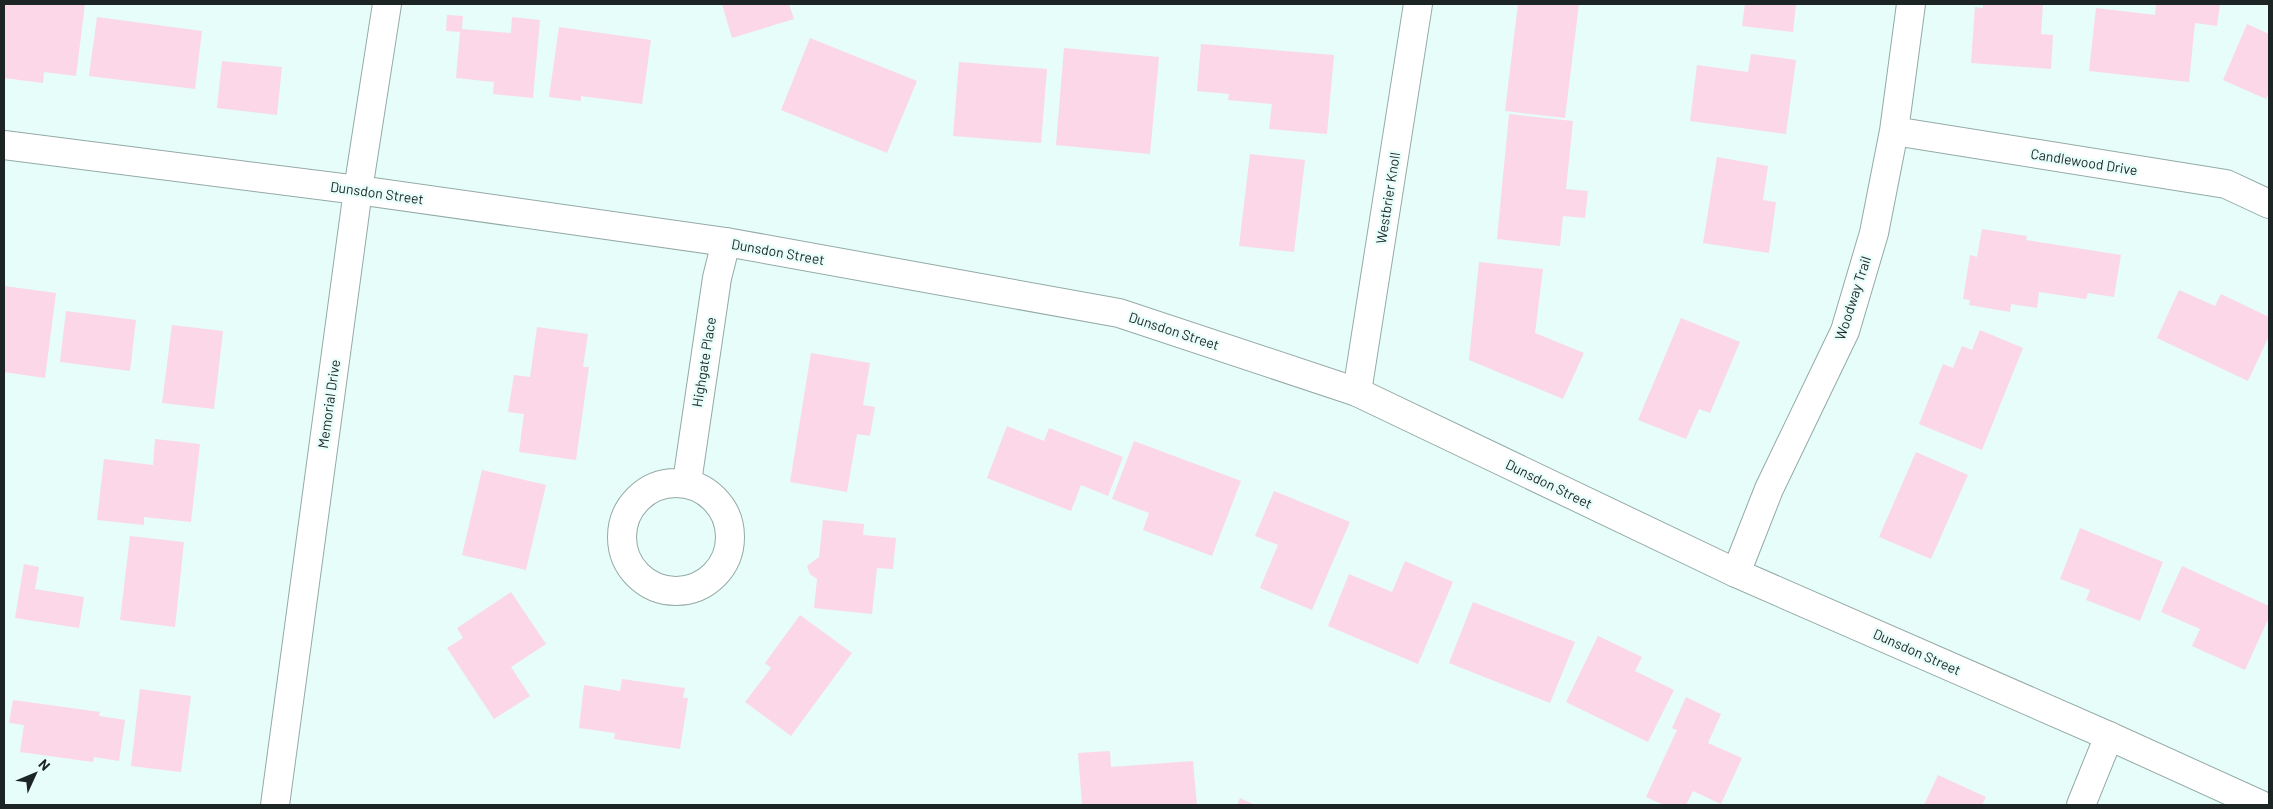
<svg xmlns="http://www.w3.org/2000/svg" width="2273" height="809" viewBox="0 0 2273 809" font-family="Barlow,sans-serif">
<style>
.building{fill:#fbd7e8}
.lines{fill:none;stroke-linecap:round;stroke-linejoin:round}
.street-casing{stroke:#94aaa6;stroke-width:30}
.secondary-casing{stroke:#94aaa6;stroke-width:30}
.street{stroke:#fff;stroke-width:28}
.secondary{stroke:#fff;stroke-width:28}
.labels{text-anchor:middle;stroke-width:4.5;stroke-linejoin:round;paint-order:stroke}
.street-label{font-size:14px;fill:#1d2524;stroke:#e6fdf9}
</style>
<rect width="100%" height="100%" fill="#e6fdf9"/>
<path class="building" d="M 4,4 L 85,4 L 76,76 L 44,72 L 43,83 L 4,78 Z
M 722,4 L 789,4 L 794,19 L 732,38 Z
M 1518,4 L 1579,4 L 1565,118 L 1505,111 Z
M 1745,4 L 1796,4 L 1793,32 L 1742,26 Z
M 1983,4 L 2043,4 L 2041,34 L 2053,35 L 2051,69 L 1971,63 L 1975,7 L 1983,8 Z
M 2156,4 L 2220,4 L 2217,26 L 2195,23 L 2189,82 L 2089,71 L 2096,8 L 2155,15 Z
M 447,15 L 463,16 L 462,29 L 511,33 L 512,17 L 540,20 L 533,98 L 493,94 L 494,82 L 456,78 L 460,32 L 446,31 Z
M 97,17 L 202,31 L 195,89 L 89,76 Z
M 2247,24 L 2269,34 L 2269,92 L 2266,99 L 2223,80 Z
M 559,27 L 651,40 L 642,104 L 581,96 L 581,101 L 549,97 Z
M 810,38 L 917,81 L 887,153 L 781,110 Z
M 1201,44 L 1334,55 L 1327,134 L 1269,129 L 1272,104 L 1228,100 L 1229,94 L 1197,91 Z
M 1064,48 L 1159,57 L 1150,154 L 1056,145 Z
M 1751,54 L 1796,60 L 1786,134 L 1690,121 L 1697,65 L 1748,72 Z
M 222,61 L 282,67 L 277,115 L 217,108 Z
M 959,62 L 1047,69 L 1041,143 L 953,136 Z
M 1509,114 L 1573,121 L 1566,189 L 1588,191 L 1585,218 L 1563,216 L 1560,246 L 1497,239 Z
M 1250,154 L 1305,160 L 1294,252 L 1239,246 Z
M 1717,157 L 1768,166 L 1763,200 L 1776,202 L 1769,253 L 1703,243 Z
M 1982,229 L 2027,236 L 2026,240 L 2121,255 L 2114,297 L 2088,293 L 2086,299 L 2039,292 L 2037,308 L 2011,304 L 2010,312 L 1969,305 L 1970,300 L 1963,299 L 1970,255 L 1977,257 Z
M 1479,262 L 1543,269 L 1535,333 L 1584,353 L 1563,399 L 1469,360 Z
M 4,286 L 56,293 L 45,378 L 4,372 Z
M 2179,290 L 2215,306 L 2221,294 L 2269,317 L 2269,336 L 2248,381 L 2157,338 Z
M 66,311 L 136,320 L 130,371 L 60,362 Z
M 1681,318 L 1740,342 L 1710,413 L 1699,409 L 1686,439 L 1638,420 Z
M 172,325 L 223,331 L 214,409 L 162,403 Z
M 537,327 L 588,334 L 583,367 L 589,367 L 576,460 L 519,452 L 524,414 L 508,412 L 514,375 L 530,377 Z
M 1980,330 L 2023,348 L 1982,450 L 1919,424 L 1943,364 L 1953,368 L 1962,346 L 1972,350 Z
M 811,353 L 870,363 L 863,405 L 875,407 L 870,436 L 857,434 L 847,492 L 790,482 Z
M 1007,426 L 1044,441 L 1049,428 L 1123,457 L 1108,496 L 1081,485 L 1071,511 L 987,478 Z
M 155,439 L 200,444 L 191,522 L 144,517 L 144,525 L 97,520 L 104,459 L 153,465 Z
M 1134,441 L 1241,481 L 1212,556 L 1143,530 L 1149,513 L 1112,499 Z
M 1916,452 L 1968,475 L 1931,559 L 1879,537 Z
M 482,470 L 546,485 L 526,570 L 462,555 Z
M 1274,491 L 1350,522 L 1312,610 L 1260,588 L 1278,545 L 1255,536 Z
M 823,520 L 864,524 L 863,535 L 896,538 L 893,569 L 877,568 L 872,614 L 814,608 L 817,579 L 810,574 L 807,566 L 819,557 Z
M 2080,528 L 2163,562 L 2140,621 L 2086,600 L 2090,590 L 2060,579 Z
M 130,536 L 184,542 L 175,627 L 120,620 Z
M 1405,561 L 1453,582 L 1418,664 L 1328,626 L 1349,574 L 1392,592 Z
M 24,564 L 39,567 L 35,589 L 84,597 L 79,628 L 15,618 Z
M 2182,566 L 2269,606 L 2269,617 L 2245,670 L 2192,646 L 2200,629 L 2161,612 Z
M 511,592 L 546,644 L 511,667 L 530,696 L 494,719 L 447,648 L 463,638 L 457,628 Z
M 1473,602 L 1575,642 L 1550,703 L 1449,663 Z
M 800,615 L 852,653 L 791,736 L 745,702 L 771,668 L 765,663 Z
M 1598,636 L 1642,657 L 1635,671 L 1674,690 L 1648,742 L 1566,702 Z
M 622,679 L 685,688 L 683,698 L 688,698 L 680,749 L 614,739 L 615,733 L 579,728 L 584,685 L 620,691 Z
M 140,689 L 191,696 L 181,772 L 131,766 Z
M 1686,697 L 1721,714 L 1708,743 L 1742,758 L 1721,804 L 1693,791 L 1686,805 L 1664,805 L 1646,797 L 1677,730 L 1672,728 Z
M 13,700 L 100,712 L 99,716 L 125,720 L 119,761 L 94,757 L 93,762 L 20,752 L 24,725 L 9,723 Z
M 1110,751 L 1111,767 L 1193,761 L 1197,805 L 1082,805 L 1078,753 Z
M 1938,775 L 1986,797 L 1982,805 L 1924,805 Z
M 1240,798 L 1255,805 L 1237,805 Z"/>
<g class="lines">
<defs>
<path id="street" d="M 1894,131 L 2226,184 L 2269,204
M 1357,392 L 1418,4
M 687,482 L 717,278 L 726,242
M622 537a54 54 0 1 1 108 0a54 54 0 1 1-108 0Z
M 1736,573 L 1769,489 L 1845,331 L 1874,233 L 1894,131 L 1911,4
M 2081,805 L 2109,736"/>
<path id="secondary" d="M 4,145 L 358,190 L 726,242 L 1119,313 L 1357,392 L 1736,573 L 2109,736 L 2261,805
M 275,805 L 358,190 L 387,4"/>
</defs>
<use href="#street" class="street-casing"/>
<use href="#secondary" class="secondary-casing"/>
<use href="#street" class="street"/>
<use href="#secondary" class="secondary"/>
</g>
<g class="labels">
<g class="street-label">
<text transform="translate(2084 162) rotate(9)" y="5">Candlewood Drive</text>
<text transform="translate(377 193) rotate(8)" y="5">Dunsdon Street</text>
<text transform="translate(1388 198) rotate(-81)" y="5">Westbrier Knoll</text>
<text transform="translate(778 252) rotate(10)" y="5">Dunsdon Street</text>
<text transform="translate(1853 298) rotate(-72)" y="5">Woodway Trail</text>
<text transform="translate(1174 331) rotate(18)" y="5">Dunsdon Street</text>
<text transform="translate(704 362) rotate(-81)" y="5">Highgate Place</text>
<text transform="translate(329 404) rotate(-82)" y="5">Memorial Drive</text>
<text transform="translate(1549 484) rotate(26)" y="5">Dunsdon Street</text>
<text transform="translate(1917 652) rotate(24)" y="5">Dunsdon Street</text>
</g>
</g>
<rect width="2273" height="809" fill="none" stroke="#1d2524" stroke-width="10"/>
<g transform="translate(35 774) rotate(46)" stroke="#e6fdf9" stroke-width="4" paint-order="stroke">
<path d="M0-4L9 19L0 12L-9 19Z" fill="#1d2524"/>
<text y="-8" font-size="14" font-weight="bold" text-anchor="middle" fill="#1d2524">N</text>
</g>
</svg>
